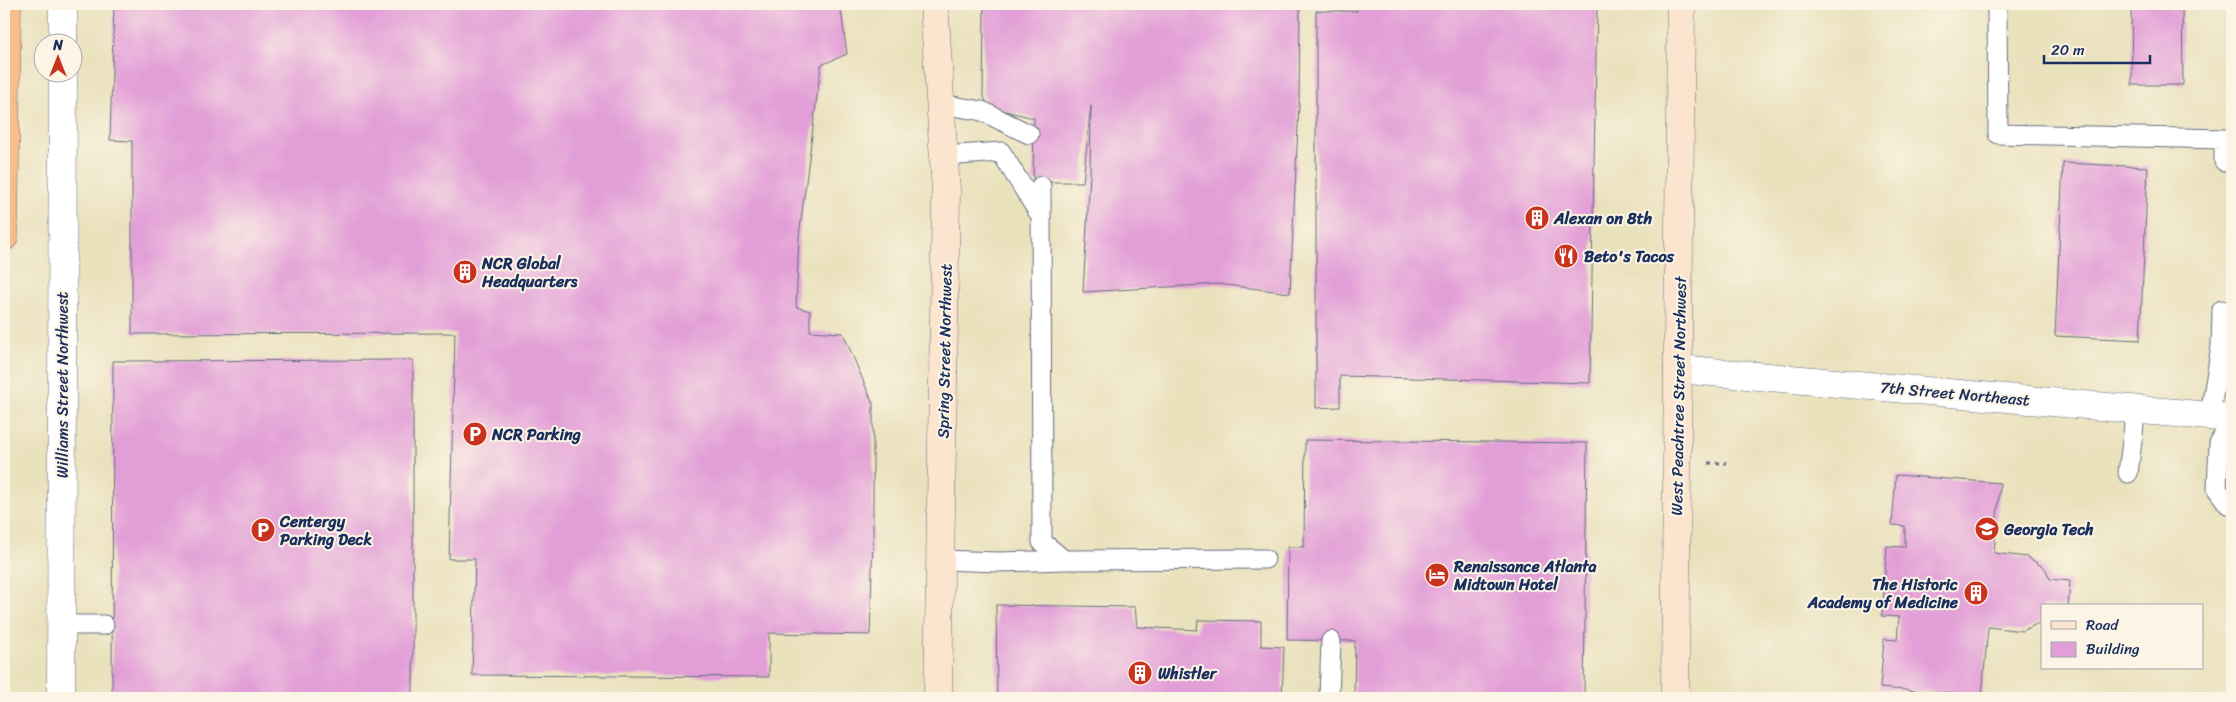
<svg xmlns="http://www.w3.org/2000/svg" width="2236" height="702" viewBox="0 0 2236 702" font-family="Sriracha,sans-serif">
<style>
.building{fill:#e29ed7}
.lines{fill:none;stroke-linecap:round;stroke-linejoin:round}
.service-casing{stroke:#636d7f;stroke-width:21}
.minor-casing{stroke:#636d7f;stroke-width:29}
.secondary-casing{stroke:#636d7f;stroke-width:29}
.motorway-casing{stroke:#636d7f;stroke-width:29}
.path{stroke:#636d7f;stroke-width:3;stroke-dasharray:4 4;stroke-linecap:butt}
.service{stroke:#fff;stroke-width:19}
.minor{stroke:#fff;stroke-width:28}
.secondary{stroke:#fce5cf;stroke-width:28}
.motorway{stroke:#f8bd88;stroke-width:28}
.labels{text-anchor:middle;stroke-width:4;stroke-linejoin:round;paint-order:stroke}
.poi-label{font-size:16px;font-weight:bold;fill:#1b2f5e;stroke:#fcf5e5;text-anchor:start}
.street-label{font-size:16px;fill:#1b2f5e;stroke:#fcf5e5}
</style>
<rect width="100%" height="100%" fill="#fcf5e5"/>
<filter id="ink" filterUnits="userSpaceOnUse"><feTurbulence type="fractalNoise" baseFrequency=".02" numOctaves="2"/><feDisplacementMap in="SourceGraphic" scale="10" xChannelSelector="R" yChannelSelector="G"/><feConvolveMatrix kernelMatrix="1 2 1 2 8 2 1 2 1" color-interpolation-filters="sRGB"/></filter>
<filter id="wash" filterUnits="userSpaceOnUse"><feTurbulence type="fractalNoise" baseFrequency=".0096" numOctaves="4" result="noise"/><feDisplacementMap in="SourceGraphic" scale="20" xChannelSelector="R" yChannelSelector="G"/><feGaussianBlur stdDeviation="1.12" result="paint"/><feColorMatrix in="noise" values="0 0 0 0 0 0 0 0 0 0 0 0 0 0 0 0 0 1.4 0 .05"/><feComposite in="paint" operator="in"/></filter>
<g filter="url(#wash)">
<rect width="100%" height="100%" fill="#eae1bd"/>
<g id="blocks">
<path class="building" d="M 114,4 L 840,4 L 847,54 L 821,65 L 799,236 L 796,307 L 810,311 L 810,331 L 843,333 L 873,404 L 873,537 L 870,635 L 769,633 L 769,677 L 472,675 L 475,559 L 449,559 L 455,333 L 132,334 L 132,141 L 110,140 Z
M 984,4 L 1300,4 L 1299,105 L 1290,293 L 1218,284 L 1083,292 L 1090,175 L 1091,106 L 1083,182 L 1033,182 L 1034,118 L 1005,111 L 1007,118 L 988,105 L 983,95 Z
M 1357,4 L 1597,4 L 1590,383 L 1340,376 L 1340,407 L 1316,408 L 1316,11 L 1357,11 Z
M 2131,4 L 2182,4 L 2183,85 L 2132,85 Z
M 2063,163 L 2148,167 L 2140,340 L 2055,336 Z
M 413,360 L 413,698 L 112,698 L 113,361 Z
M 1305,440 L 1587,443 L 1584,698 L 1354,698 L 1355,641 L 1287,640 L 1288,547 L 1304,547 Z
M 1896,475 L 2000,483 L 1994,553 L 2027,557 L 2045,568 L 2050,579 L 2070,581 L 2068,606 L 2042,606 L 2041,622 L 2022,631 L 1988,627 L 1982,696 L 1880,688 L 1884,639 L 1897,640 L 1899,617 L 1882,616 L 1887,546 L 1905,547 L 1905,526 L 1892,525 Z
M 996,605 L 1135,607 L 1137,627 L 1197,630 L 1198,620 L 1261,621 L 1261,646 L 1284,647 L 1282,698 L 997,698 Z"/>
</g>
</g>
<g filter="url(#ink)">
<use href="#blocks" fill-opacity="0" stroke="#636d7f" stroke-width="1"/>
<g class="lines">
<defs>
<path id="service" d="M 1997,4 L 1998,134 L 2224,139
M 941,104 L 982,111 L 1029,134
M 944,156 L 1001,152 L 1040,215
M 2224,161 L 2224,139 L 2232,139
M 1041,186 L 1042,542 L 1064,560 L 1265,559
M 2210,415 L 2221,346 L 2222,310
M 2232,421 L 2219,443 L 2217,489 L 2228,504 L 2232,504
M 2128,473 L 2136,409
M 941,560 L 998,562 L 1064,560
M 62,625 L 104,625
M 1329,698 L 1331,641"/>
<path id="minor" d="M 63,42 L 63,4
M 1678,369 L 2232,418
M 61,698 L 63,72"/>
<path id="secondary" d="M 934,4 L 946,191 L 938,698
M 1675,698 L 1681,4"/>
<path id="motorway" d="M 4,237 L 7,4"/>
</defs>
<use href="#service" class="service-casing"/>
<use href="#minor" class="minor-casing"/>
<use href="#secondary" class="secondary-casing"/>
<use href="#motorway" class="motorway-casing"/>
<path class="path" d="M 1708,463 L 1727,463"/>
<use href="#service" class="service"/>
<use href="#minor" class="minor"/>
<use href="#secondary" class="secondary"/>
<use href="#motorway" class="motorway"/>
</g>
</g>
<defs>
<symbol id="building-disc" viewBox="-11 -11 22 22"><circle r="9.5" fill="#c8321e" stroke="#fcf5e5"/><path d="M-4-6H4V6H1V3H-1V6H-4ZM-2.5-4.3h1.7v1.8h-1.7ZM.8-4.3h1.7v1.8H.8ZM-2.5-1h1.7V.8h-1.7ZM.8-1h1.7V.8H.8Z" fill="#fff"/></symbol>
<symbol id="restaurant-disc" viewBox="-11 -11 22 22"><circle r="9.5" fill="#c8321e" stroke="#fcf5e5"/><path d="M-5-6h1v4h1v-4h1v4h1v-4h1v5L-1.5 .5V6h-2V.5L-5-1ZM5-6V6H3V1.5H1.5Q1.5-4 5-6Z" fill="#fff"/></symbol>
<symbol id="parking-disc" viewBox="-11 -11 22 22"><circle r="9.5" fill="#c8321e" stroke="#fcf5e5"/><path d="M-3.5-5.5H1a3.5 3.5 0 0 1 0 7H-1V5.5H-3.5ZM-1-3.4V-.6H.8a1.4 1.4 0 0 0 0-2.8Z" fill="#fff"/></symbol>
<symbol id="university-disc" viewBox="-11 -11 22 22"><circle r="9.5" fill="#c8321e" stroke="#fcf5e5"/><path d="M0-5L7-2L0 1L-7-2ZM-4 1L0 2.5L4 1V4Q0 6-4 4Z" fill="#fff"/></symbol>
<symbol id="hotel-disc" viewBox="-11 -11 22 22"><circle r="9.5" fill="#c8321e" stroke="#fcf5e5"/><path d="M-6-4.5h1.5V1H6V5H4.5V3h-9V5H-6ZM-4 0a1.8 1.8 0 1 1 3.6 0ZM.5 0V-2.5h3Q6-2.5 6 0Z" fill="#fff"/></symbol>
</defs>
<g fill-rule="evenodd">
<use href="#building-disc" x="1523" y="204" width="28" height="28"/>
<use href="#restaurant-disc" x="1552" y="242" width="28" height="28"/>
<use href="#building-disc" x="451" y="258" width="28" height="28"/>
<use href="#parking-disc" x="461" y="420" width="28" height="28"/>
<use href="#university-disc" x="1973" y="515" width="28" height="28"/>
<use href="#parking-disc" x="249" y="516" width="28" height="28"/>
<use href="#hotel-disc" x="1423" y="561" width="28" height="28"/>
<use href="#building-disc" x="1962" y="579" width="28" height="28"/>
<use href="#building-disc" x="1126" y="659" width="28" height="28"/>
</g>
<g class="labels">
<g class="poi-label">
<text x="1554" y="224">Alexan on 8th</text>
<text x="1584" y="262">Beto's Tacos</text>
<text x="482" y="269">NCR Global<tspan x="482" dy="18">Headquarters</tspan></text>
<text x="492" y="440">NCR Parking</text>
<text x="280" y="527">Centergy<tspan x="280" dy="18">Parking Deck</tspan></text>
<text x="2004" y="535">Georgia Tech</text>
<text x="1454" y="572">Renaissance Atlanta<tspan x="1454" dy="18">Midtown Hotel</tspan></text>
<text x="1958" y="590" text-anchor="end">The Historic<tspan x="1958" dy="18">Academy of Medicine</tspan></text>
<text x="1158" y="679">Whistler</text>
</g>
<g class="street-label">
<text transform="translate(944 351) rotate(-89)" y="6">Spring Street Northwest</text>
<text transform="translate(62 385) rotate(-90)" y="6">Williams Street Northwest</text>
<text transform="translate(1955 393) rotate(5)" y="6">7th Street Northeast</text>
<text transform="translate(1678 396) rotate(-89)" y="6">West Peachtree Street Northwest</text>
</g>
</g>
<rect width="2236" height="702" fill="none" stroke="#fcf5e5" stroke-width="20"/>
<rect x="2041" y="604" width="162" height="65" fill="#fcf5e5" stroke="#a2a6af"/>
<rect x="2051" y="621" width="25" height="8" fill="#fce5cf" stroke="#a2a6af"/>
<text x="2086" y="630" font-size="15" fill="#1b2f5e">Road</text>
<rect x="2051" y="642" width="25" height="15" fill="#e29ed7" stroke="#a2a6af"/>
<text x="2086" y="654" font-size="15" fill="#1b2f5e">Building</text>
<g transform="translate(58 58)"><circle r="24" fill="#fcf5e5" stroke="#a2a6af"/>
<path d="M0-4L9 19L0 12L-9 19Z" fill="#c8321e"/>
<text y="-8" font-size="14" font-weight="bold" text-anchor="middle" fill="#1b2f5e">N</text>
</g>
<path d="M2044 55v8h106v-8" fill="none" stroke="#1b2f5e" stroke-width="2.5"/>
<text x="2051" y="55" font-size="15" fill="#1b2f5e" stroke="#fcf5e5" stroke-width="4" paint-order="stroke">20 m</text>
</svg>
